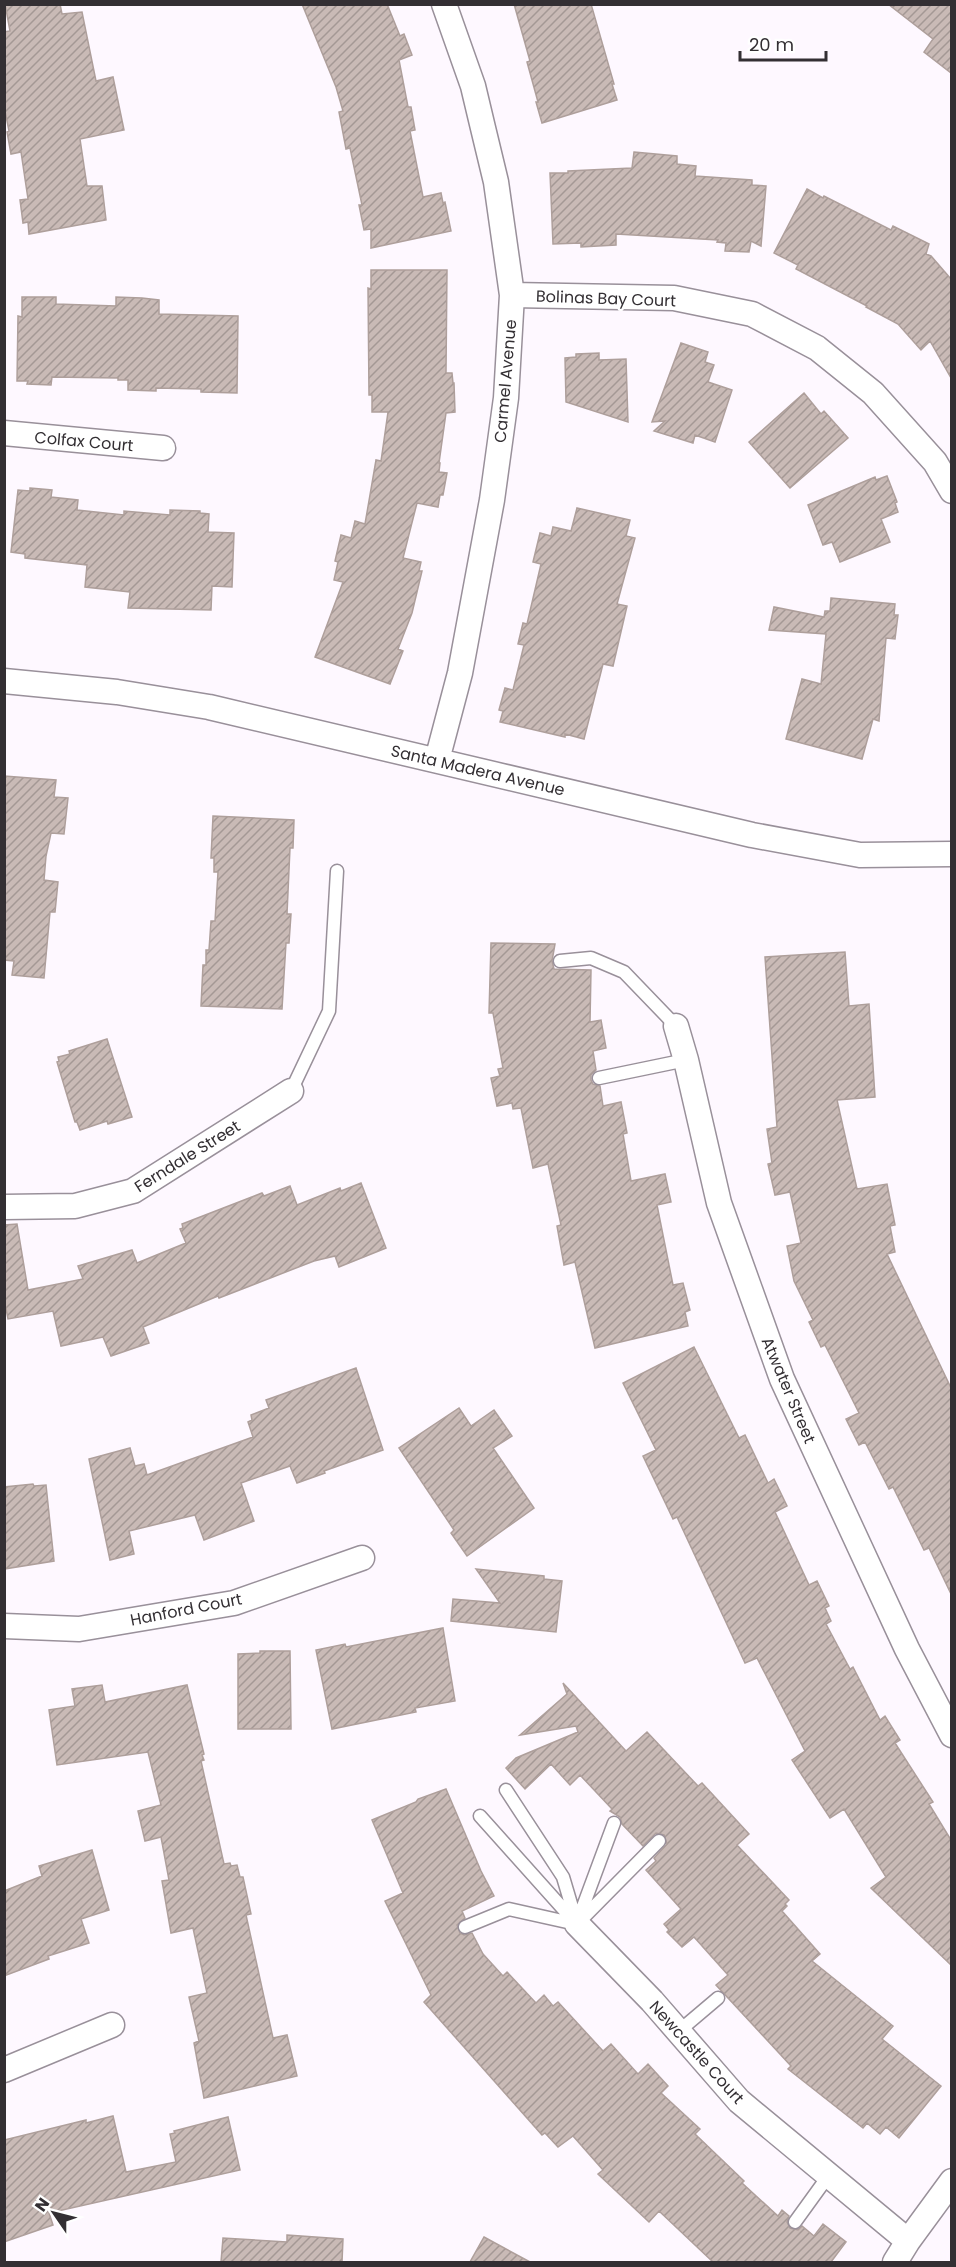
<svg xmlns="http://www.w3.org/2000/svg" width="956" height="2267" viewBox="0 0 956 2267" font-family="Poppins,sans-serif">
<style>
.building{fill:url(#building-hatch);stroke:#ae9f9b;stroke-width:1.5}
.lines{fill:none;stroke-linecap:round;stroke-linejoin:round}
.lane-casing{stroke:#99909a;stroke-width:15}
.street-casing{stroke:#99909a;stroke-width:27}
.lane{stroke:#fff;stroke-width:12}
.street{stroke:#fff;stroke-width:24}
.labels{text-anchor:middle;stroke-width:4.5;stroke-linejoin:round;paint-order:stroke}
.street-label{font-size:16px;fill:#332f33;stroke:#fff}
</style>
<defs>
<pattern id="building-hatch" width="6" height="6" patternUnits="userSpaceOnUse" patternTransform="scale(1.5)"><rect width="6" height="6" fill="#c9bab6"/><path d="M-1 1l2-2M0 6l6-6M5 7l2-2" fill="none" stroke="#a49895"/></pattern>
</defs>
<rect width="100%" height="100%" fill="#fef8ff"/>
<path class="building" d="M 5,4 L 60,4 L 62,14 L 82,12 L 96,81 L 113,77 L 124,130 L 80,139 L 87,186 L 102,186 L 106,220 L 29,234 L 28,222 L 23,223 L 20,200 L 28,199 L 21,152 L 11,154 L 7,132 L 9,131 L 4,106 L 4,32 L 10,31 Z
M 302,4 L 387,4 L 400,36 L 404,34 L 412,55 L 399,60 L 408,107 L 411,107 L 415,130 L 410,131 L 423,197 L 441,193 L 443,203 L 445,202 L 451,231 L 371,248 L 371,229 L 364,230 L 359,205 L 362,205 L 350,148 L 346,149 L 339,112 L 343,111 L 336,87 Z
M 514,4 L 591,4 L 614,84 L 612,84 L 617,100 L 542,123 L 536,102 L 538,102 L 527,62 L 530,61 Z
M 888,4 L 951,4 L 951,73 L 924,52 L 933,39 Z
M 634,152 L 677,156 L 677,164 L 696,166 L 695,176 L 752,180 L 752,185 L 766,186 L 761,246 L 751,241 L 749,252 L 725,251 L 726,243 L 717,242 L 718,240 L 616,234 L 616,245 L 581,247 L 581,243 L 553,244 L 550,173 L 568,173 L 568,171 L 632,168 Z
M 807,189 L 823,198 L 824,196 L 891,230 L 893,226 L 929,244 L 926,254 L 931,256 L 951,279 L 951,378 L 930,341 L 921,350 L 898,324 L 866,307 L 867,306 L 796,269 L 798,265 L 774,253 Z
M 371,270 L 447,270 L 446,373 L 452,373 L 453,383 L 454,383 L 455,412 L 446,413 L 439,463 L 440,463 L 439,472 L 447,473 L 443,495 L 440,495 L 438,507 L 417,503 L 403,558 L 421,562 L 419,571 L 422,571 L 412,613 L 398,649 L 403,651 L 390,684 L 315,657 L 343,582 L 334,580 L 338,562 L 335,561 L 341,535 L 351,538 L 355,521 L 365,524 L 376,460 L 381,461 L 388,412 L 372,412 L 372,395 L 369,395 L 368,288 L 371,289 Z
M 22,297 L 56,297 L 56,304 L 116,306 L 116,297 L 142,298 L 159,300 L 159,314 L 238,316 L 237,393 L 201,392 L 201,389 L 156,388 L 156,391 L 128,390 L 128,380 L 118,380 L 118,378 L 52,377 L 51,385 L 27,384 L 28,381 L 17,381 L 18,316 L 22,317 Z
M 681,343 L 708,352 L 705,362 L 714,365 L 708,382 L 732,390 L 715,442 L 695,435 L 693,443 L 654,431 L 665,421 L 652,422 Z
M 599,353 L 599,360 L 626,359 L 628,422 L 566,402 L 565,358 L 576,357 L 576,354 Z
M 804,393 L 821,414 L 824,411 L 848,438 L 790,488 L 749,442 Z
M 887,476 L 897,502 L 895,503 L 898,512 L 881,519 L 890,542 L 840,562 L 832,542 L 823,545 L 808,505 L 875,477 L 876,480 Z
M 30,488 L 52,490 L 51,497 L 78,500 L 77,510 L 124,515 L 124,511 L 170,515 L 170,510 L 200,511 L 200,513 L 209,514 L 208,532 L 234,533 L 232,587 L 212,586 L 211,610 L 128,608 L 130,592 L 85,587 L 87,565 L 25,558 L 25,554 L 11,552 L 18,490 L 30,491 Z
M 577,508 L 630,520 L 626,536 L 635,538 L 617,604 L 627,606 L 613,666 L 603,664 L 584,739 L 565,734 L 565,737 L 500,722 L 503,711 L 499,710 L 505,688 L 513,690 L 524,645 L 518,644 L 523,623 L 527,624 L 541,564 L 533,562 L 540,533 L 551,536 L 553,527 L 571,531 Z
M 831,598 L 895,604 L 894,615 L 898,615 L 895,639 L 886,638 L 879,721 L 873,719 L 862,759 L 786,739 L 802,679 L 821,684 L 826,634 L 769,630 L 774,607 L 824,617 L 825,611 L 830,611 Z
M 4,776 L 56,780 L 54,797 L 68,798 L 64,834 L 51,833 L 46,856 L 44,880 L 58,882 L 55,912 L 50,912 L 44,978 L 12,975 L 14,961 L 4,960 Z
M 213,816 L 294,820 L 293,848 L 290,848 L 287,914 L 291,914 L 289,943 L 286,943 L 282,1009 L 201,1006 L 203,965 L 206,965 L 206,950 L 209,950 L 211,921 L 215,921 L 218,872 L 214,872 L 214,858 L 211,858 Z
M 491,943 L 555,944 L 552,961 L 554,969 L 591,970 L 590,1022 L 601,1020 L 606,1048 L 593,1051 L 596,1070 L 591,1075 L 591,1080 L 593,1084 L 600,1086 L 603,1106 L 621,1102 L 627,1133 L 623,1134 L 631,1181 L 665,1174 L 671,1202 L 657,1205 L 673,1285 L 683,1283 L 690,1310 L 685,1312 L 688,1326 L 595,1348 L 575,1262 L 564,1265 L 557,1226 L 561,1225 L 548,1164 L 533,1168 L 521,1108 L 513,1109 L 512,1103 L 497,1106 L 491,1078 L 500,1076 L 498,1069 L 503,1068 L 493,1013 L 489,1013 Z
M 845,952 L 849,1006 L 869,1004 L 875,1097 L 837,1100 L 857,1189 L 887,1184 L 895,1225 L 890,1226 L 895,1252 L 887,1254 L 951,1388 L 951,1594 L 929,1548 L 924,1550 L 893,1487 L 889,1489 L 865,1442 L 859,1445 L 846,1419 L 859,1413 L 825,1345 L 821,1347 L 809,1322 L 813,1320 L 794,1281 L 787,1246 L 801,1243 L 790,1192 L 775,1195 L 768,1164 L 772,1163 L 767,1129 L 777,1127 L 765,957 Z
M 107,1039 L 132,1117 L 108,1124 L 107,1121 L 80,1130 L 77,1122 L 75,1122 L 57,1062 L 59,1061 L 58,1057 L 70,1054 L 69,1051 Z
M 361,1183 L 386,1248 L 339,1267 L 335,1256 L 314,1261 L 219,1298 L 218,1296 L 143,1327 L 149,1343 L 111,1356 L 103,1337 L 61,1346 L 53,1311 L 8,1319 L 4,1299 L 4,1225 L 17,1224 L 28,1290 L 83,1279 L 78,1266 L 132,1250 L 137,1263 L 186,1243 L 180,1229 L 183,1228 L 182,1224 L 262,1193 L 264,1196 L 290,1186 L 297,1205 L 340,1188 L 341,1191 Z
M 694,1347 L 739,1438 L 745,1435 L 768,1483 L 774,1479 L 787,1506 L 775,1512 L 809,1585 L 817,1581 L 829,1606 L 825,1608 L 831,1621 L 826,1624 L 850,1669 L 853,1667 L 880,1720 L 885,1716 L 900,1740 L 895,1743 L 933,1802 L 929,1804 L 951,1840 L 951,1965 L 871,1888 L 886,1877 L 844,1809 L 830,1818 L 792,1760 L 805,1751 L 757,1658 L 745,1663 L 677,1517 L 673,1519 L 643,1456 L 656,1450 L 623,1383 Z
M 356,1368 L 383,1450 L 324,1471 L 325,1473 L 297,1483 L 290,1466 L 241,1483 L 254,1521 L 204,1540 L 195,1515 L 129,1531 L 134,1554 L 110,1560 L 89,1459 L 130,1448 L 135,1466 L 144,1464 L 147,1475 L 253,1437 L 248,1422 L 252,1420 L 251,1415 L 269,1408 L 266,1400 Z
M 459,1408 L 471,1426 L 494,1410 L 512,1436 L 493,1448 L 534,1508 L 467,1556 L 451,1533 L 454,1530 L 399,1448 Z
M 33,1484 L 34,1486 L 46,1485 L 54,1561 L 4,1569 L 4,1487 Z
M 476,1569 L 544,1576 L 544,1579 L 562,1581 L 556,1632 L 451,1621 L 453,1599 L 500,1603 Z
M 443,1628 L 455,1701 L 415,1708 L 416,1712 L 332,1729 L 316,1650 L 345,1644 L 346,1647 Z
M 260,1651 L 290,1651 L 291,1729 L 238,1729 L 238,1654 L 260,1653 Z
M 563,1683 L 626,1751 L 647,1732 L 698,1786 L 702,1783 L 749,1834 L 737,1845 L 789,1900 L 785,1904 L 787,1906 L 782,1911 L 820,1954 L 812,1961 L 893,2026 L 882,2039 L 941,2086 L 899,2138 L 886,2127 L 880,2134 L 867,2123 L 863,2128 L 788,2069 L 791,2066 L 716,1985 L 728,1975 L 694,1937 L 682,1947 L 667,1932 L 669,1930 L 664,1924 L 681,1909 L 646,1870 L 656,1861 L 654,1858 L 667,1844 L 664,1835 L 656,1833 L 643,1846 L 622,1824 L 620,1817 L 610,1811 L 612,1809 L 580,1775 L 570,1785 L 551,1764 L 525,1789 L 506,1768 L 516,1758 L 578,1732 L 576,1726 L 520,1735 L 567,1694 Z
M 102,1685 L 105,1702 L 187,1685 L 204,1754 L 202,1755 L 204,1760 L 201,1761 L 224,1864 L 230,1863 L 231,1866 L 237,1865 L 240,1877 L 243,1877 L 251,1914 L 246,1915 L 273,2038 L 287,2035 L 297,2076 L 204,2098 L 194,2043 L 199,2041 L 189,1997 L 207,1993 L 193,1928 L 171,1933 L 162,1881 L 169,1880 L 161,1837 L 145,1841 L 138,1811 L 161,1805 L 148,1752 L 57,1765 L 49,1710 L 75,1706 L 72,1689 Z
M 446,1789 L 481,1871 L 494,1896 L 462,1911 L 465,1918 L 457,1925 L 460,1933 L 464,1935 L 472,1933 L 483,1954 L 503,1976 L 507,1972 L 536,2003 L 544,1995 L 553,2006 L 558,2002 L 603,2051 L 611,2044 L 638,2074 L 648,2064 L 668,2086 L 661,2093 L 700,2129 L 695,2134 L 744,2181 L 742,2183 L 778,2216 L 782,2210 L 789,2216 L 787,2222 L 790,2228 L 798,2230 L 802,2226 L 814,2236 L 823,2224 L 846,2242 L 831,2262 L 713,2262 L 659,2211 L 649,2222 L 598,2174 L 603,2170 L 573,2136 L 558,2147 L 545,2133 L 542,2135 L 424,2002 L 431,1995 L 385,1901 L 403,1893 L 372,1820 L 416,1802 L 418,1799 Z
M 92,1850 L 109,1910 L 81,1919 L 89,1943 L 48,1956 L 49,1959 L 4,1976 L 4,1891 L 42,1876 L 39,1866 Z
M 113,2116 L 126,2172 L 176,2162 L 170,2134 L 175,2133 L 174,2131 L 228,2117 L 240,2170 L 49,2213 L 53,2225 L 4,2242 L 4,2140 L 86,2120 L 86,2123 Z
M 287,2235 L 343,2239 L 342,2262 L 221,2262 L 223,2238 L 287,2242 Z
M 484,2237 L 530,2262 L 470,2262 Z"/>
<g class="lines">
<defs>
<path id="lane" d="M 560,961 L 591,958 L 624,972 L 676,1026
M 599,1078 L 686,1060
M 291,1091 L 329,1011 L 337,871
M 506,1790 L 563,1877 L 577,1924
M 480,1816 L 574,1921
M 578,1920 L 614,1823
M 577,1924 L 659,1841
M 465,1927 L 509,1909 L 576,1924
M 679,2031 L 718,1998
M 795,2222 L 829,2175"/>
<path id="street" d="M 512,295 L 674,298 L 752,314 L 817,348 L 873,393 L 935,462 L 952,491
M 4,433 L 163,448
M 4,681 L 117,692 L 209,707 L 752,835 L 860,855 L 952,854
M 437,760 L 460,673 L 492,500 L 506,398 L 512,295 L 496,182 L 483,128 L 473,86 L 444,4
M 676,1026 L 686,1060 L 719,1203 L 782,1379 L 907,1649 L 952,1735
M 4,1207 L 75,1206 L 133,1191 L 291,1091
M 4,1626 L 79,1629 L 234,1603 L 362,1558
M 577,1924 L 652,2001 L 739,2101 L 908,2241
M 4,2070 L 112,2025
M 895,2262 L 908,2241 L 952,2181"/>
</defs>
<use href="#lane" class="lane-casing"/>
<use href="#street" class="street-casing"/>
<use href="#lane" class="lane"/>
<use href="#street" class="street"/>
</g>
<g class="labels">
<g class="street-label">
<text transform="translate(606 298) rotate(2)" y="6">Bolinas Bay Court</text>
<text transform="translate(505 381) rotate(-85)" y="6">Carmel Avenue</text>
<text transform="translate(84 441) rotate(5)" y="6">Colfax Court</text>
<text transform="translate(478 770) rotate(13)" y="6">Santa Madera Avenue</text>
<text transform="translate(187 1156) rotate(-32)" y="6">Ferndale Street</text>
<text transform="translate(789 1390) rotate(67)" y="6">Atwater Street</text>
<text transform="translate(186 1609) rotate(-11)" y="6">Hanford Court</text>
<text transform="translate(697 2052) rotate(48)" y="6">Newcastle Court</text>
</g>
</g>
<rect width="956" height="2267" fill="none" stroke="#332f33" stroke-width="12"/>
<g transform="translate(54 2213) rotate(305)" stroke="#ffffff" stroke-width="4.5" paint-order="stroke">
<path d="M0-4.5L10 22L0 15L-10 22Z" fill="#332f33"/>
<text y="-9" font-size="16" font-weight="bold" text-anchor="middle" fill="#332f33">N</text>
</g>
<path d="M740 51v9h86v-9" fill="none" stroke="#332f33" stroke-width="3"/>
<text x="749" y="51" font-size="18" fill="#332f33" stroke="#ffffff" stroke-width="4.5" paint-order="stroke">20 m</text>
</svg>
